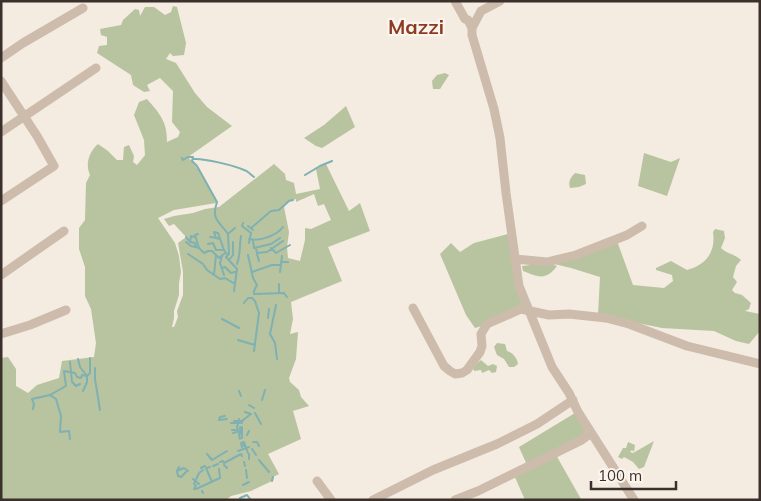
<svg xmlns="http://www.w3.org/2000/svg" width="761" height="501" viewBox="0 0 761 501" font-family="Mulish,sans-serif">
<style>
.green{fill:#b8c4a0;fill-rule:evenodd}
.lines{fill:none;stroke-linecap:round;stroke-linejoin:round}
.stream{stroke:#7fb0b2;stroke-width:2}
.minor{stroke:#cdbbac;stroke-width:9}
.labels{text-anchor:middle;stroke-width:4.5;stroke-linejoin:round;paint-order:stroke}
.quarter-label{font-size:20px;font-weight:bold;fill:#8c3b22;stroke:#fbf5ee}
</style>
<rect width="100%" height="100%" fill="#f4ebe1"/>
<path class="green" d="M 173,6 L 177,7 L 186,43 L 184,55 L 173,56 L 170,53 L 166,59 L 176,63 L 195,93 L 207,107 L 232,126 L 188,157 L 202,174 L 216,199 L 216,203 L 174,210 L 158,218 L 175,243 L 179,256 L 181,272 L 179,283 L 179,295 L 174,311 L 174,318 L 172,327 L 174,327 L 178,317 L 177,311 L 183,295 L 183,272 L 178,243 L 186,237 L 174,224 L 169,226 L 164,219 L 174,216 L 193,213 L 205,209 L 219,207 L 274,164 L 285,174 L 286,180 L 294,183 L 296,194 L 320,189 L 316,169 L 326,164 L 349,211 L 360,203 L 370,231 L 328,247 L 342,281 L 291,302 L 293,319 L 290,334 L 298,332 L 296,359 L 289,378 L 290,382 L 299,390 L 301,397 L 309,406 L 293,411 L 301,439 L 268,454 L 279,474 L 273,477 L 272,481 L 251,491 L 231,496 L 226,500 L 1,500 L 1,358 L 8,357 L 16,369 L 16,386 L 28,393 L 37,385 L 59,378 L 62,361 L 94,357 L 96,343 L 91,309 L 85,296 L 85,267 L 79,249 L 79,228 L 85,220 L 86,183 L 90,175 C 85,164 89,152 98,144 L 108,151 L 117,160 L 123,160 L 124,147 L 129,145 L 134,156 L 133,162 L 137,165 L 145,155 L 144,140 L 134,115 L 139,102 L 147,99 C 160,114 167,121 167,142 L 178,137 L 180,132 L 172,122 L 173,91 L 160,78 L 147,85 L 150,91 L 144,92 L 133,85 L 131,75 L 97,53 L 99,46 L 107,45 L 107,37 L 101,35 L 100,29 L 121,25 L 123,20 L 135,9 L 139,10 L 140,16 L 145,7 L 154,7 L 165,15 L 171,12 ZM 314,194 L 318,206 L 324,204 L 331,220 L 311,229 L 305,228 L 305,240 L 300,261 L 288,258 L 287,247 L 289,232 L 284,207 L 289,201 L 296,199 L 296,202 Z
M 445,73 L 449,75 L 440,89 L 433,89 L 432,81 L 437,75 Z
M 346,106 L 355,127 L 322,148 L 316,146 L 304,138 L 324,125 Z
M 644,153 L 671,162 L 680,158 L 667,196 L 638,186 Z
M 575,173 L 585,175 L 586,184 L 579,187 L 570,188 C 568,182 570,178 575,173 Z
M 715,229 L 724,231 L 725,238 L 721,248 C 727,254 735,254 741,260 L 736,266 L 733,277 L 737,282 L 732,290 L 735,293 L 742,295 L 751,303 L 749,309 L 745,311 L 760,314 L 760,331 L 749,344 L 736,341 L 714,331 L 662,328 L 598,315 L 600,277 L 571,268 L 550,263 L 617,241 L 633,285 L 664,288 L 673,281 L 672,275 L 656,270 L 656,268 L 671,261 L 687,270 C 706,265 716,252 713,232 Z
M 508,234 L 523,304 L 485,325 L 475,328 L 466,315 L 440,254 L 451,243 L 460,252 L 474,243 Z
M 547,263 L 557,266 C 546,281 538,277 523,271 L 522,266 Z
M 497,343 L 505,344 L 507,351 C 513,353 517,358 518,364 L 514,367 L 509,367 L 504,359 L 497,355 L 494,347 Z
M 481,360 L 488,366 L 493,364 L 497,366 L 496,372 L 492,373 L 489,370 L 482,373 L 481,370 L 474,371 L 473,367 Z
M 575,413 L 586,433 L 527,465 L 519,447 Z
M 654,441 L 644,467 L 639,469 L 633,462 L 624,457 L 622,459 L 618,457 L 623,448 L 626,448 L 628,442 L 635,445 L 634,452 L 632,450 L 630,452 L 633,453 Z
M 556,455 L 581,499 L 525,500 L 514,475 Z"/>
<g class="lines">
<path class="stream" d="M 182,158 L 183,160 L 188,157 L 193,157 L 192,161 L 197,166 L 217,202 C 211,220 219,221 228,234 L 229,254 L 226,257 L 237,269 L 234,291
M 194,159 C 203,158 236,166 244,170 C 248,171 251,175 254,177
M 305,175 L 320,166 L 332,161
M 243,223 L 242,226 L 251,233 L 249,243
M 248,226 L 253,230
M 251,228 L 271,211 L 279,210 L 289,201 L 293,200
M 214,232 L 218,233 L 224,250 L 227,254
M 214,232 L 216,238 L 220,239
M 198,234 L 195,235 L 199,248
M 228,234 L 235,228
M 186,237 L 190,242 L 195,243 L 196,247
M 210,237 L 216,238
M 249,239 C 260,242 277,235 283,227
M 253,241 L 254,248 L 271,244 L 280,238
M 186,242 L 191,246 L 199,248 L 204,253 L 208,251 L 212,251 L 216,255 L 214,275
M 190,242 L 191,236 L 194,237
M 208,244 L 213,243 L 216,250 L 223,250
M 256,248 L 257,253 L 267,252 L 283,241
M 271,248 L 276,253 L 290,245
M 188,254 L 203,264 L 207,270 L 220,279 L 225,278 L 235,284
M 257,254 L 259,261
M 216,255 L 219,258 L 225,253
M 248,255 L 253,278 L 257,285 L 254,291 L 254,294 L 284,293 L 287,297
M 222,256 L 220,263 L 224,275
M 229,260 L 233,255 L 233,242
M 281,262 L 288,262
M 237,264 C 241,254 239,246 241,236
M 222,268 L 225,267 L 231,273 L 235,272
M 252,272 L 272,265 L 280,265
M 280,272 L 282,256
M 279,292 L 279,284
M 244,303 L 248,298 L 252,298 L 255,301 L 259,313 L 254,351
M 276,305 L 270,334 L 275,343 L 277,359
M 268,318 L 269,309
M 222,319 L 239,328
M 238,340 L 255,345
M 70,362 L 72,382 L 76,386 L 80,384
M 95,368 L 95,379 L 100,410
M 83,391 L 87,382 L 87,376 L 90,373 L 90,358
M 239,391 L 241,396
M 262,400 L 265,390
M 249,405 L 254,408
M 33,409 L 34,404 L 32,399 L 50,395
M 255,413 L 261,424
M 225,416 L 220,417 L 219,420 L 227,419
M 243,420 L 251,414 L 245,412
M 234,421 L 243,421
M 231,423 L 242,423
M 240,427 L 241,433 L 239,434 L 240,439
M 242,427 L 242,438
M 232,430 L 236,430
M 239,432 L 237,427 L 239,419
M 233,433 L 237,432
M 247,435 L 249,431
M 70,439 L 69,431 L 60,432 L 61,416 L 56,399 L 50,395 L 66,386 L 64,371 L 75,373 L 77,377 L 81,378 L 82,375 L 87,376 L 80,367 L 78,359
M 243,442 L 244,446
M 244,442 L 248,453
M 253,442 L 257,442 L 259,446
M 241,443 L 242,447
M 252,449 L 256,455
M 238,451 L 249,447
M 207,454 L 212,460 L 227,451
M 249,454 L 249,459
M 259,460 L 269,472
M 220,462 L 223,461 L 224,463 L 241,454 L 242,456
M 244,462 L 245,466
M 224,465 L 227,468
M 213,466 L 218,464
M 179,467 L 177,471 L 178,476 L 181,477 L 186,472
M 210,467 L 206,468 L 212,482
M 201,468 L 205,466
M 246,470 L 247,478
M 177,471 L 184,468 L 188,471
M 193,479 L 199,484
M 272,481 L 273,477
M 194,484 L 199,473 L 203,470
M 243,485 L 249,482
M 194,489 L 196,485
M 196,489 L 220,478 L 219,469
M 202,491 L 203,493
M 240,498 L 247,495 L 251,500"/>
<path class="minor" d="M 455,1 L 465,19 L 468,20 L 472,28 L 472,35 L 494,109 L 500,138 L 506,193 L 519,286 L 552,367 L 569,393 L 578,412 L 634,500
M 472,28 L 481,11 L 500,1
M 1,58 L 23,43 L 83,8
M 1,81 L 37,136 L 54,166 L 1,201
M 1,132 L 96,68
M 515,259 L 547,262 L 576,255 L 627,235 L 642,226
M 1,275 L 64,231
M 413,308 L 444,366 L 450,371 L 455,374 L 462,373 L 467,370 L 480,352 L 482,346 L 481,334 L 487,324 L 521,309 L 549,315 L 569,314 L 606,318 L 629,324 L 687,346 L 760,364
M 1,334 L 30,325 L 66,310
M 317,481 L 331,500
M 373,500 L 433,470 L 497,444 L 537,424 L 573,400
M 455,500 L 478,491 L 580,441 L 587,436 L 589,429"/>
</g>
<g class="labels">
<g class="quarter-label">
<text x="416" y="34">Mazzi</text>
</g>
</g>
<rect width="761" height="501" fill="none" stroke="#3b302b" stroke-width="5"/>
<path d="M591 481v8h85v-8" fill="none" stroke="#3b302b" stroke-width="2.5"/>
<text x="598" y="481" font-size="15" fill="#3b302b" stroke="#fbf5ee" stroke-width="4" paint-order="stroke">100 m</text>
</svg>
